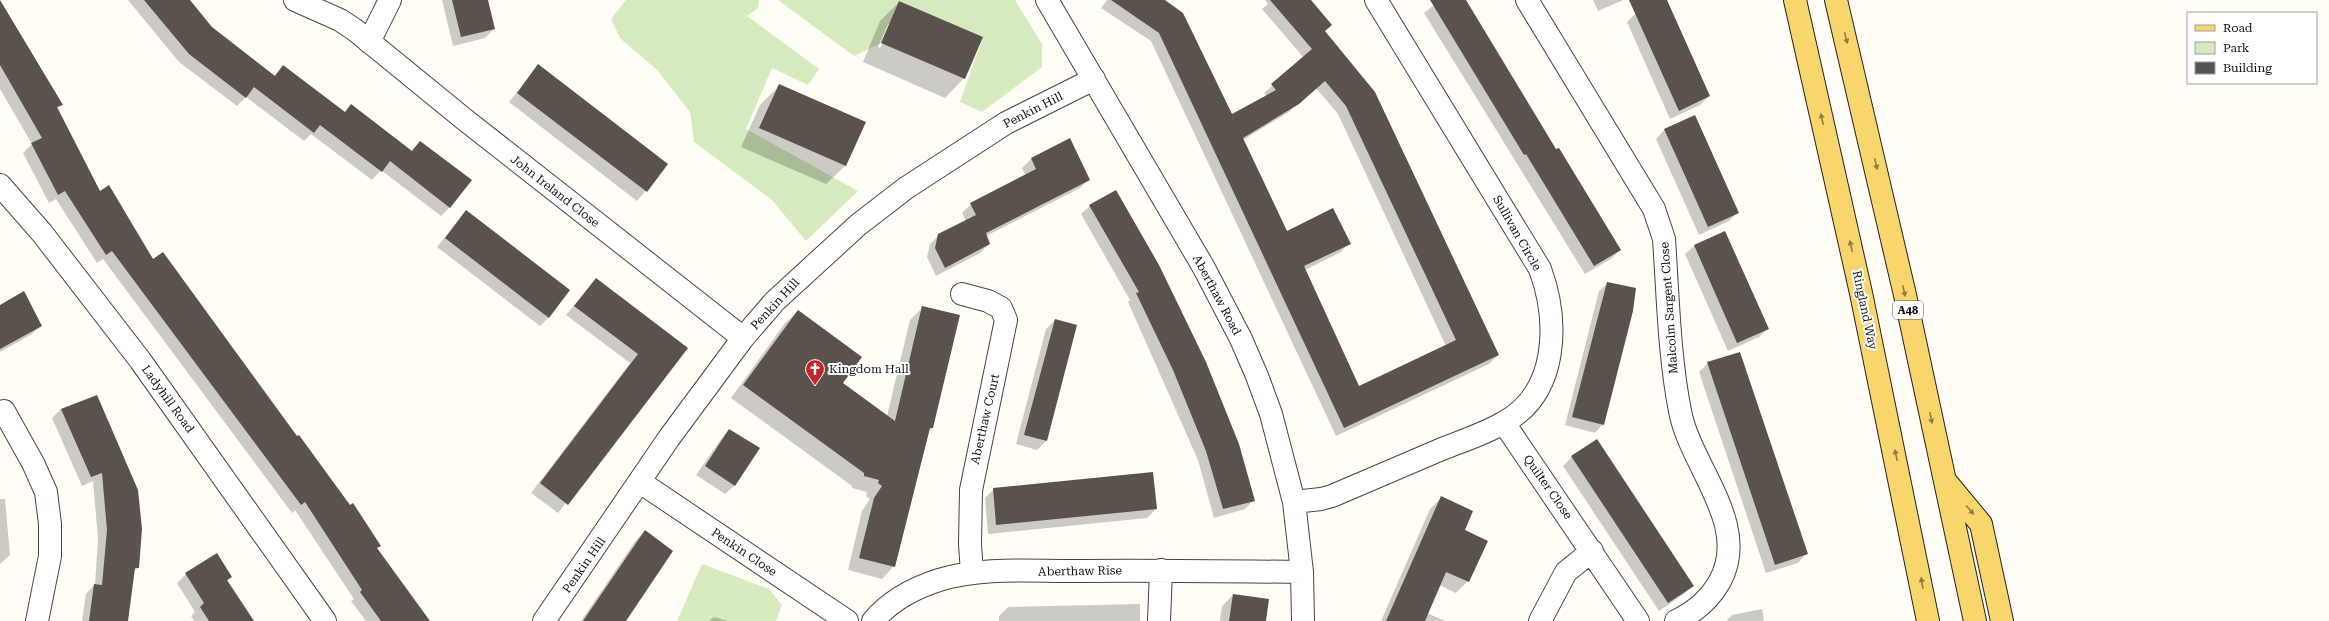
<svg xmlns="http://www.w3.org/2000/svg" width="2329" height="621" viewBox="0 0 2329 621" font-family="'Roboto Serif',serif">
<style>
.green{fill:#d5ebbd}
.shadow{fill:#0003;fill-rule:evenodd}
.building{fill:#5a524d;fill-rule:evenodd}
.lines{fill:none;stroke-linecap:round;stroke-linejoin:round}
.minor-casing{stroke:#444;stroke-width:24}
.major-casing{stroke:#222;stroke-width:24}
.minor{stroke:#fff;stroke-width:22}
.major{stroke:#f9d66b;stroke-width:22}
.oneway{fill:#917d42}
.labels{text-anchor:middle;stroke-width:4;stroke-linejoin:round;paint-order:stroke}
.shield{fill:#fff;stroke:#585858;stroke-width:1}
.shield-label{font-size:11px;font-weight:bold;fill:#111}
.street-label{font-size:12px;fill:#111;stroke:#fff}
.poi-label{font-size:12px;fill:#111;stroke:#fff;text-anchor:start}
</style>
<rect width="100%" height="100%" fill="#fffdf5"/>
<path class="green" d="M 626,0 L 759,0 L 758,8 L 747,16 L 819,69 L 808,85 L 772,68 L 746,129 L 858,191 L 806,241 L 772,200 L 694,142 L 690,112 L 658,71 L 620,38 L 611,19 Z
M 778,0 L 1015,0 L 1042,44 L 1042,67 L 982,112 L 960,102 L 983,37 L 899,1 L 881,43 L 854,56 Z
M 702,564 L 769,589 L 782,605 L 776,621 L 677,621 Z"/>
<path class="shadow" d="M 128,0 L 188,0 L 211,28 L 274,76 L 283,67 L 344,113 L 351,106 L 411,151 L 420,142 L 450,207 L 441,216 L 381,170 L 372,180 L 311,134 L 304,141 L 246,97 L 237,106 L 179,62 Z
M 442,0 L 487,0 L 494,29 L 485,38 L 453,46 Z
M 1107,0 L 1163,0 L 1231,115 L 1266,96 L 1264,93 L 1304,58 L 1262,9 L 1268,4 L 1265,0 L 1310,0 L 1324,32 L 1498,355 L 1489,364 L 1336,436 L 1151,41 L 1101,8 ZM 1316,88 L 1338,114 L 1446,346 L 1359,387 L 1305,270 L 1341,252 L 1349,243 L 1286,232 L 1243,140 L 1289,112 Z
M 1440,0 L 1465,0 L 1556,151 L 1620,250 L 1611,259 L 1585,274 L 1424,13 Z
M 1593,0 L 1623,0 L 1598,11 Z
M 1665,0 L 1709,96 L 1700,105 L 1670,119 L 1627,22 L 1635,14 Z
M 899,2 L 964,78 L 945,98 L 863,62 L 880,21 ZM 888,24 L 891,24 L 880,48 L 878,47 Z
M 0,5 L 61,104 L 57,109 L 100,192 L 297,438 L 380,546 L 376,549 L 424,621 L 366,621 L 351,601 L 354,599 L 295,510 L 292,513 L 103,259 L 97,263 L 56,199 L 49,203 L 23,153 L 32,144 L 0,89 Z
M 538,66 L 667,165 L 637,201 L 509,102 Z
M 779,86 L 846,165 L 826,184 L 741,147 L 760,105 Z
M 1695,116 L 1738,212 L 1729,221 L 1699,235 L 1656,139 L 1664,130 Z
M 1070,140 L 1089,179 L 1080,188 L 986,236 L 989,244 L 980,253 L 936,276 L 927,257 L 930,244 L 939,235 L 966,221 L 962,213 L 971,204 L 1026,176 L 1022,168 L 1031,159 Z
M 1116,191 L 1254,500 L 1245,509 L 1214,518 L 1198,460 L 1128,302 L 1130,300 L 1081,214 L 1090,206 Z
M 466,211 L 549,317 L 540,326 L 437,247 Z
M 1725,232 L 1768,328 L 1759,337 L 1728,351 L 1685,254 L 1694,246 Z
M 596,279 L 686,348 L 558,513 L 531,493 L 630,363 L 566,315 Z
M 1608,283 L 1603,424 L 1595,433 L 1565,425 L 1599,291 Z
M 0,306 L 41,325 L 32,334 L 0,352 Z
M 923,307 L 932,428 L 929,431 L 894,566 L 882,579 L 848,570 L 862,511 L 870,499 L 866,496 L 867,492 L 852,488 L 852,486 L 731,398 L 785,323 L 798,311 L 842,383 L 887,416 L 910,320 Z
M 1055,320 L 1076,325 L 1046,441 L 1037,450 L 1016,444 L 1046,329 Z
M 1708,363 L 1806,554 L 1798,563 L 1766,573 L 1699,372 Z
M 96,396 L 138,568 L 133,572 L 127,621 L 82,621 L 86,594 L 95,584 L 98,539 L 93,481 L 82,486 L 52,418 L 61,409 Z
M 729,430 L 758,448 L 734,486 L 725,494 L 696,475 L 721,439 Z
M 1572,457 L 1692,586 L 1684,594 L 1659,611 L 1563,466 Z
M 994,489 L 1156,509 L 1147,518 L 988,534 L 985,498 Z
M 1441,498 L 1463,531 L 1468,581 L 1456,593 L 1439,585 L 1427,613 L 1445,621 L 1381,621 L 1430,509 Z
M 0,499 L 5,499 L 10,555 L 0,564 Z
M 645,531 L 624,621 L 581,621 L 636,540 Z
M 186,574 L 231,577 L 227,581 L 248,621 L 194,621 L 191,616 L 195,612 L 177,583 Z
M 1233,595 L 1265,621 L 1220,621 L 1222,606 Z
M 1140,604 L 1140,621 L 999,621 L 999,616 L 1008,607 Z
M 1762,609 L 1764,621 L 1726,621 L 1732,615 Z
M 714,617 L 728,621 L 709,621 Z"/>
<path class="building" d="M 0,0 L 63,105 L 57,107 L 100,191 L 109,185 L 153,259 L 163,252 L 297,436 L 299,435 L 350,505 L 353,503 L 381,546 L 377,548 L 430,621 L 381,621 L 360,592 L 362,590 L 305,502 L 301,505 L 112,251 L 106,255 L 65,191 L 58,195 L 31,143 L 42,138 L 0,65 Z
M 144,0 L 190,0 L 212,27 L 275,76 L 283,65 L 345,112 L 351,104 L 412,151 L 420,141 L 472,180 L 450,208 L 390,161 L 382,172 L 320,125 L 314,133 L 254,87 L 246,98 L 189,54 Z
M 452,0 L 488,0 L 495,29 L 461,37 Z
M 1111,0 L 1165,0 L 1183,13 L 1232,114 L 1276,90 L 1271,84 L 1312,49 L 1270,0 L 1311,0 L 1332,25 L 1325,31 L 1375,92 L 1499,355 L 1344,428 L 1159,33 ZM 1325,81 L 1346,106 L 1456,340 L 1359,386 L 1304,266 L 1351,244 L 1333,208 L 1287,231 L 1243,138 L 1299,104 Z
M 1430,0 L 1466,0 L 1556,149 L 1559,148 L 1621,250 L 1594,266 L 1526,154 L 1524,155 Z
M 1629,0 L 1667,0 L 1710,96 L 1679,111 Z
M 899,1 L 983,37 L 965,79 L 881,43 Z
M 538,64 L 668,164 L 647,192 L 517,93 Z
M 779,84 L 866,122 L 846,166 L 759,128 Z
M 1695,115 L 1739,213 L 1708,227 L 1664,129 Z
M 1070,138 L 1090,180 L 986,233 L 990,244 L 945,268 L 935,248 L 938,234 L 976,215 L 970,203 L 1036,169 L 1031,158 Z
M 1116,190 L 1159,265 L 1206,362 L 1239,444 L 1255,501 L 1223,509 L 1206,451 L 1173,370 L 1136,293 L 1139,292 L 1089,205 Z
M 466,210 L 570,290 L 549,318 L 445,238 Z
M 1725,231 L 1769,329 L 1737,343 L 1694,245 Z
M 596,278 L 688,348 L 568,505 L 540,483 L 638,354 L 574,306 Z
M 1607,282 L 1636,288 L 1633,311 L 1604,425 L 1572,417 Z
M 24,291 L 42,326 L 0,349 L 0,305 Z
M 922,306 L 960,315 L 933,428 L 930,428 L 895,567 L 859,558 L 874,498 L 882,486 L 878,483 L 879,480 L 864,476 L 864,473 L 743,385 L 798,310 L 862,357 L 843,383 L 895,421 Z
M 1055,319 L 1077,325 L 1047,441 L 1024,435 Z
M 1740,352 L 1808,554 L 1775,565 L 1707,362 Z
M 97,395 L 138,490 L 142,529 L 139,568 L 135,568 L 128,621 L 89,621 L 94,584 L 102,585 L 107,530 L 102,473 L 91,477 L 61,409 Z
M 729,429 L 760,448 L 735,486 L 705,466 Z
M 1597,439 L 1694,586 L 1668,603 L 1571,456 Z
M 1153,472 L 1157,509 L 996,525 L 993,488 Z
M 1441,496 L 1473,511 L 1465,530 L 1488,541 L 1469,582 L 1446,572 L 1425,621 L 1386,621 Z
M 645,530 L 673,551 L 626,621 L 583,621 Z
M 217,553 L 232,577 L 227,580 L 254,621 L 209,621 L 200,607 L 204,603 L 185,573 Z
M 1233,594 L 1269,599 L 1266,621 L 1229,621 Z"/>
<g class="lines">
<defs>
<path id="minor" d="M 295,0 L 340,20 L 355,30 L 464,119 L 743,338
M 1047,0 L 1204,268 L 1241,339 L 1257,376 L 1271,414 L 1294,502 L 1302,572 L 1303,621
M 1527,0 L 1654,209 L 1664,239 C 1668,296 1669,355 1680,411 C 1690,466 1751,524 1720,581 C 1710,599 1695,612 1676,621
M 369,42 L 390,0
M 0,185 L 42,233 L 140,360 L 325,621
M 962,294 L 988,301 L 1001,308 L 1006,320 L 971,490 L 970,544 L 972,573
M 4,411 L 33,463 L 46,492 L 50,524 L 50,556 L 37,621
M 1504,423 L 1638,621
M 640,482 L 847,621
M 1294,502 L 1321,499 L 1332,496 C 1369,480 1405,465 1442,449 C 1462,441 1484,434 1503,423 C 1559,393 1559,321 1540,269 L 1376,0
M 544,621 L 669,438 L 743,338 L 775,301 L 858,225 L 906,188 L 1006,123 L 1094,79
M 873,621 C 890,601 914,588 939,580 C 980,567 1028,571 1071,571 C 1148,570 1225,571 1302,572
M 1159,621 L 1161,570
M 1540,621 L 1566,572 L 1592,551"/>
<path id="major" d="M 1795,0 L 1861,293 L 1928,621
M 1836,0 L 1905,295 L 1975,621
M 1947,483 L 1981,524 L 2002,621"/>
</defs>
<use href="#minor" class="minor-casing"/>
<use href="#major" class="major-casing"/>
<use href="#minor" class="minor"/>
<use href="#major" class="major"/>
</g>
<defs><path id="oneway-solid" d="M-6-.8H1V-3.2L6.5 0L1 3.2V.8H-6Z"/></defs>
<g class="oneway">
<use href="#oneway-solid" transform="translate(1846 38) rotate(76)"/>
<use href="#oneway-solid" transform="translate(1822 119) rotate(-103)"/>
<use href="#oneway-solid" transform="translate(1876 164) rotate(77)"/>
<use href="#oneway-solid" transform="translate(1851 246) rotate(-103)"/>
<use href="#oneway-solid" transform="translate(1904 291) rotate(77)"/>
<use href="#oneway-solid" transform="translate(1931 418) rotate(78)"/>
<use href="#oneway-solid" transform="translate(1896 455) rotate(-102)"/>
<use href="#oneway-solid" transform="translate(1970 510) rotate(49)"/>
<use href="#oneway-solid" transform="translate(1922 583) rotate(-100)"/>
</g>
<defs>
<symbol id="church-pin" viewBox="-11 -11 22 30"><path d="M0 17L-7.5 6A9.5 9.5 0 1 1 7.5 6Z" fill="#c4262e" stroke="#fff"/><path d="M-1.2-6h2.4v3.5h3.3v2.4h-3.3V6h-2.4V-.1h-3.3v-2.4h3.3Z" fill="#fff"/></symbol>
</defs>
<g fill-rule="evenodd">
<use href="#church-pin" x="804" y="358" width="22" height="30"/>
</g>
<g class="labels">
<rect class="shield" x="1893" y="301" width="30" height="18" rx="3"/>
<g class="shield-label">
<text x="1908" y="314">A48</text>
</g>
<g class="street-label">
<text transform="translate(1033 110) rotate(-27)" y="4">Penkin Hill</text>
<text transform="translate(555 191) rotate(38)" y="4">John Ireland Close</text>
<text transform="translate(1517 233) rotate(60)" y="4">Sullivan Circle</text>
<text transform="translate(1217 295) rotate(62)" y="4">Aberthaw Road</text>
<text transform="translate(775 304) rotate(-47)" y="4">Penkin Hill</text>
<text transform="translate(1669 308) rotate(-94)" y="4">Malcolm Sargent Close</text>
<text transform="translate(1865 310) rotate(78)" y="4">Ringland Way</text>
<text transform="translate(168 399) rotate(54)" y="4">Ladyhill Road</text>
<text transform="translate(985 419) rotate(-77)" y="4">Aberthaw Court</text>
<text transform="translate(1548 487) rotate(55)" y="4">Quilter Close</text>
<text transform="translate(744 552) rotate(34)" y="4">Penkin Close</text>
<text transform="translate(584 565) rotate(-55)" y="4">Penkin Hill</text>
<text transform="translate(1080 571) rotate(-1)" y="4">Aberthaw Rise</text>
</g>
<g class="poi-label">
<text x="829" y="373">Kingdom Hall</text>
</g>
</g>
<rect x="2187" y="12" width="130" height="72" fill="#ffffff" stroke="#a0a0a0"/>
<rect x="2195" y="25" width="20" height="6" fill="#f9d66b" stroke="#a0a0a0"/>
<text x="2223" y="32" font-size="12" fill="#111111">Road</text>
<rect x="2195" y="42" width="20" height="12" fill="#d5ebbd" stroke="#a0a0a0"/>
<text x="2223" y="52" font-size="12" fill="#111111">Park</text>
<rect x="2195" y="62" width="20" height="12" fill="#5a524d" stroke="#a0a0a0"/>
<text x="2223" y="72" font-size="12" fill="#111111">Building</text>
</svg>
